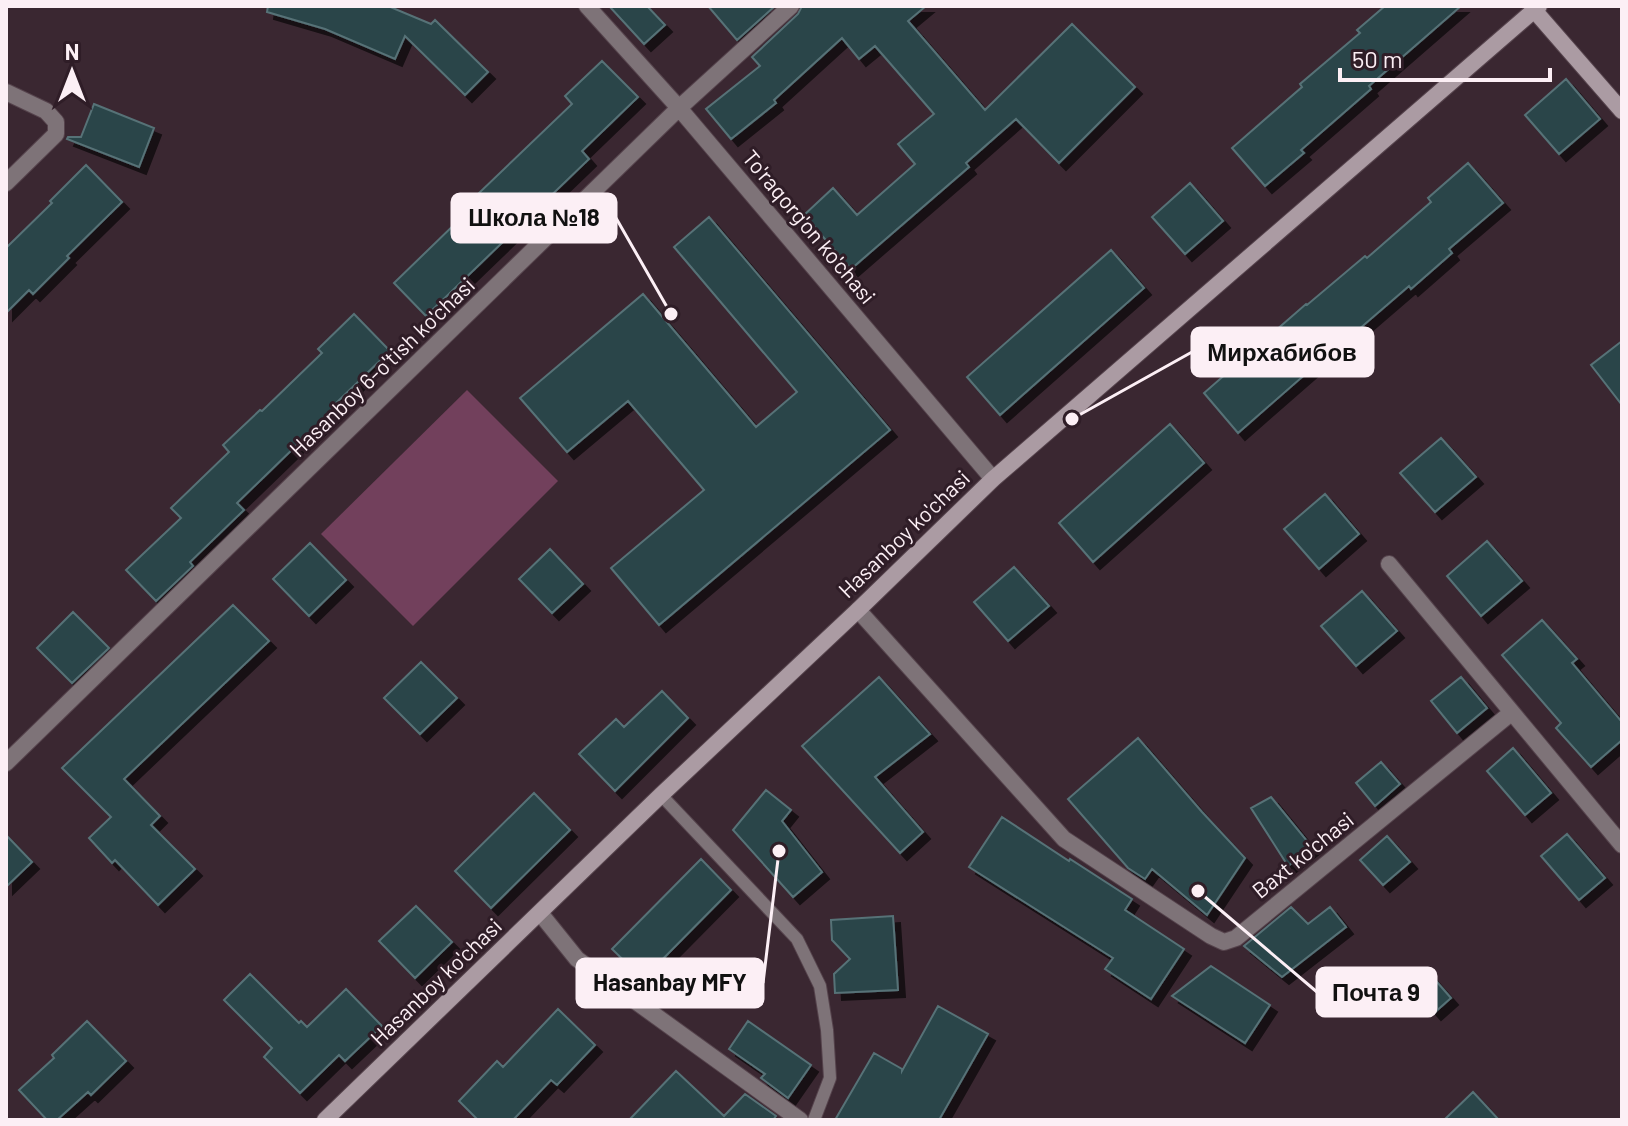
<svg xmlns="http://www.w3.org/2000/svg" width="1628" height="1126" viewBox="0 0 1628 1126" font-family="Barlow,sans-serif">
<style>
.green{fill:#72405c}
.building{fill:#2a4549;stroke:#577277;stroke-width:2;filter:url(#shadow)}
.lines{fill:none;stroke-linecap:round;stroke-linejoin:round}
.lane-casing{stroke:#55434c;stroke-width:14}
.street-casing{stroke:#55434c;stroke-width:18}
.secondary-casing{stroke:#55434c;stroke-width:18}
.lane{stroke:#7e7378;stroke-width:12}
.street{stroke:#7e7378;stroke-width:16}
.secondary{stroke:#ab9ba3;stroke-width:16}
.labels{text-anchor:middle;stroke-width:6;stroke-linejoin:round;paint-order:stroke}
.street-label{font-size:22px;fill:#fceff5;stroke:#2f1d27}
.leader{fill:none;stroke:#fceff5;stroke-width:3}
.callout-dot{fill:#fceff5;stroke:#2f1d27;stroke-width:3}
.callout{fill:#fceff5;stroke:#fceff5;stroke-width:3}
.callout-label{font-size:24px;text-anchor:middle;font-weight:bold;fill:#111}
</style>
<defs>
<filter id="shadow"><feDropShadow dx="7" dy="7" stdDeviation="0" flood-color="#0009"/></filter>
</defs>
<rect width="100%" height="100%" fill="#3a2731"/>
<path class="green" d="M 467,390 L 558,481 L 413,626 L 321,534 Z"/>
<path class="building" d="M 268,6 L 388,6 L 431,24 L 435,20 L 488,72 L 465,95 L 405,36 L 395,59 L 325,29 L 267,12 Z
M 609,6 L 647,6 L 665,25 L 644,44 Z
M 708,6 L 775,6 L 737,40 Z
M 802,6 L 926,6 L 908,21 L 985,110 L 1072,24 L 1135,87 L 1059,163 L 1016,119 L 966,163 L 969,167 L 851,269 L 804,215 L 833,188 L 857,215 L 915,164 L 898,144 L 934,114 L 875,46 L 859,59 L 842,38 L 774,100 L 776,103 L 731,139 L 706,109 L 760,66 L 752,57 L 798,14 Z
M 1385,6 L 1461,6 L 1369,86 L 1371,89 L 1301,150 L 1304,153 L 1265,186 L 1232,148 L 1302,87 L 1300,84 L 1360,33 L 1357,30 Z
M 602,61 L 638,97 L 582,151 L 589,159 L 426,316 L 394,283 L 459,220 L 455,216 L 572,104 L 565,96 Z
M 1566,79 L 1600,119 L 1559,154 L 1525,115 Z
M 94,104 L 154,128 L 139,167 L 67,139 L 68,137 L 81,137 Z
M 1468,163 L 1503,203 L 1449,249 L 1452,253 L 1411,289 L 1409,286 L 1358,330 L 1357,329 L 1238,433 L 1204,393 L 1306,304 L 1307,305 L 1365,256 L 1367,258 L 1431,202 L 1428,198 Z
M 86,165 L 122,202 L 67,256 L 69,258 L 33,294 L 29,290 L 6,313 L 6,248 L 52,203 L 50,201 Z
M 1190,183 L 1223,221 L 1185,254 L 1152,217 Z
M 709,217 L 890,430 L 659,625 L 611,568 L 704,490 L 628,401 L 567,452 L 520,398 L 643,294 L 756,427 L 797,392 L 674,247 Z
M 1111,250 L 1144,288 L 1000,415 L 967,377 Z
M 354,314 L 390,351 L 334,405 L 338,409 L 301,444 L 300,442 L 237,503 L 244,510 L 190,562 L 193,566 L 156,601 L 126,570 L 181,518 L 171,508 L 229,452 L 223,445 L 260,410 L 262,411 L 322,353 L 318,349 Z
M 1622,341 L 1622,405 L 1591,365 Z
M 1170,424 L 1204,463 L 1093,562 L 1059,523 Z
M 1441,438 L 1476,477 L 1435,512 L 1400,473 Z
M 1325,494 L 1359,534 L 1319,569 L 1284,529 Z
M 1487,541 L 1522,581 L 1481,616 L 1447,576 Z
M 310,543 L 346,580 L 309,616 L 273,579 Z
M 550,549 L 583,584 L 552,613 L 519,579 Z
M 1014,567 L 1049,606 L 1008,641 L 974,602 Z
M 1362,591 L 1397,631 L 1356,666 L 1321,626 Z
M 233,605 L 269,641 L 124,779 L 160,816 L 151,825 L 195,869 L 158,905 L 115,860 L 112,863 L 89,838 L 111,817 L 62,768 Z
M 73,612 L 109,648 L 72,683 L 37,648 Z
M 1542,620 L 1577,659 L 1572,663 L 1622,722 L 1622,740 L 1591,767 L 1556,728 L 1561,723 L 1502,655 Z
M 421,662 L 457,698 L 420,734 L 384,698 Z
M 879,677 L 930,734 L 875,777 L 923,832 L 900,853 L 802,746 Z
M 1461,677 L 1487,708 L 1457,733 L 1431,701 Z
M 662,691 L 688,718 L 615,791 L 579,754 L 616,719 L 624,727 Z
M 1138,738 L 1202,812 L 1245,858 L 1207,915 L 1152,869 L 1145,879 L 1128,868 L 1068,799 Z
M 1513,748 L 1551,793 L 1525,815 L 1487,771 Z
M 1381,762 L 1400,784 L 1375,806 L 1356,783 Z
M 766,790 L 791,810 L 782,821 L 822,872 L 793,897 L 733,830 Z
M 534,793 L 570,830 L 491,908 L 455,871 Z
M 1271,797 L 1312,847 L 1288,866 L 1251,808 Z
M 1002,817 L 1069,861 L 1070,859 L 1132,899 L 1125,910 L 1184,949 L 1151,999 L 1105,969 L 1113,958 L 969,867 Z
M 1567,834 L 1605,878 L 1579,900 L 1541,856 Z
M 6,835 L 32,862 L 6,887 Z
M 1387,836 L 1410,862 L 1383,885 L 1360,860 Z
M 701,859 L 731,890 L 643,979 L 612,949 Z
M 416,906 L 452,942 L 415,978 L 379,941 Z
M 1291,907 L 1308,924 L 1330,907 L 1346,927 L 1282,977 L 1244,946 Z
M 893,916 L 898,990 L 835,993 L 834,974 L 850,959 L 832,940 L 831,920 Z
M 1211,966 L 1270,1005 L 1245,1043 L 1172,996 Z
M 1429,973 L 1451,998 L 1434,1013 L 1412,988 Z
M 250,974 L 299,1023 L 301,1021 L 307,1027 L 346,989 L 382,1026 L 345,1061 L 339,1055 L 300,1093 L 264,1057 L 272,1048 L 224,1000 Z
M 938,1006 L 988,1034 L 939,1120 L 835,1120 L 874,1053 L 902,1069 L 902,1071 Z
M 558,1009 L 595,1045 L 557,1085 L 551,1080 L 513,1120 L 478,1120 L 459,1101 L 497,1061 L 503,1067 Z
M 87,1021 L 126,1061 L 91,1095 L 88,1092 L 57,1120 L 47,1120 L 19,1090 L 54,1058 L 52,1055 Z
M 748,1021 L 811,1065 L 788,1098 L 761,1078 L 765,1074 L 729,1049 Z
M 676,1071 L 724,1116 L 745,1094 L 776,1116 L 773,1120 L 629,1120 Z
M 1473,1092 L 1499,1120 L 1444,1120 Z"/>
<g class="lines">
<defs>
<path id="lane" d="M 661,795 L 797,939 L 820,986 L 827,1030 L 830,1078 L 814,1120"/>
<path id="street" d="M 587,6 L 679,108 L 993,479
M 6,92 L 46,111 L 56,122 L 56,134 L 6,183
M 1389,564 L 1622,845
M 858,610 L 1064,839 L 1211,936 L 1224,942 L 1236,938 L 1511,713
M 6,763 L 679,108 L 791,6
M 540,913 L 577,959 L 800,1120"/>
<path id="secondary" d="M 1534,10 L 1622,111
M 325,1120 L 661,795 L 858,610 L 993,479 L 1539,6"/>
</defs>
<use href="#lane" class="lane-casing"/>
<use href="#street" class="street-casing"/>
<use href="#secondary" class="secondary-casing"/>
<use href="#lane" class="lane"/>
<use href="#street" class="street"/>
<use href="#secondary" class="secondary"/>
</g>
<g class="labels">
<g class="street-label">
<text transform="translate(809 227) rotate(50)" y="8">To'raqorg'on ko'chasi</text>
<text transform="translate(382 367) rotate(-44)" y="8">Hasanboy 6-o'tish ko'chasi</text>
<text transform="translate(904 534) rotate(-44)" y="8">Hasanboy ko'chasi</text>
<text transform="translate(1303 855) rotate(-39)" y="8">Baxt ko'chasi</text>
<text transform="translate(436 982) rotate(-44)" y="8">Hasanboy ko'chasi</text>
</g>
</g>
<path class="leader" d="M671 314L616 218M1072 419L1192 352M779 851L763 983M1198 891L1317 992"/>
<g class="callout-dot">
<circle cx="671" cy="314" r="8"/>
<circle cx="1072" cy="419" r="8"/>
<circle cx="779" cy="851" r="8"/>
<circle cx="1198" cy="891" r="8"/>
</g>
<g class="callout">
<rect x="452" y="194" width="164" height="48" rx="8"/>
<rect x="1192" y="328" width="181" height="48" rx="8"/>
<rect x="577" y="959" width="186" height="48" rx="8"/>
<rect x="1317" y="968" width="119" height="48" rx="8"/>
</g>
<g class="callout-label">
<text x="534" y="226">Школа №18</text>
<text x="1282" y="361">Мирхабибов</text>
<text x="670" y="991">Hasanbay MFY</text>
<text x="1376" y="1001">Почта 9</text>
</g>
<rect width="1628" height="1126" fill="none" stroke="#fceff5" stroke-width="16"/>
<g transform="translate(72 72)" stroke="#2f1d27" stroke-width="6" paint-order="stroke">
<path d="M0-6L14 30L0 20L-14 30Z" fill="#fceff5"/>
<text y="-12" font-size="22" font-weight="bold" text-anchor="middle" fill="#fceff5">N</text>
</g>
<path d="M1340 68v12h210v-12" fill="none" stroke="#fceff5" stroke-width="4"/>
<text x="1352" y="68" font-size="24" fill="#fceff5" stroke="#2f1d27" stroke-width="6" paint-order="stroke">50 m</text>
</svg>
